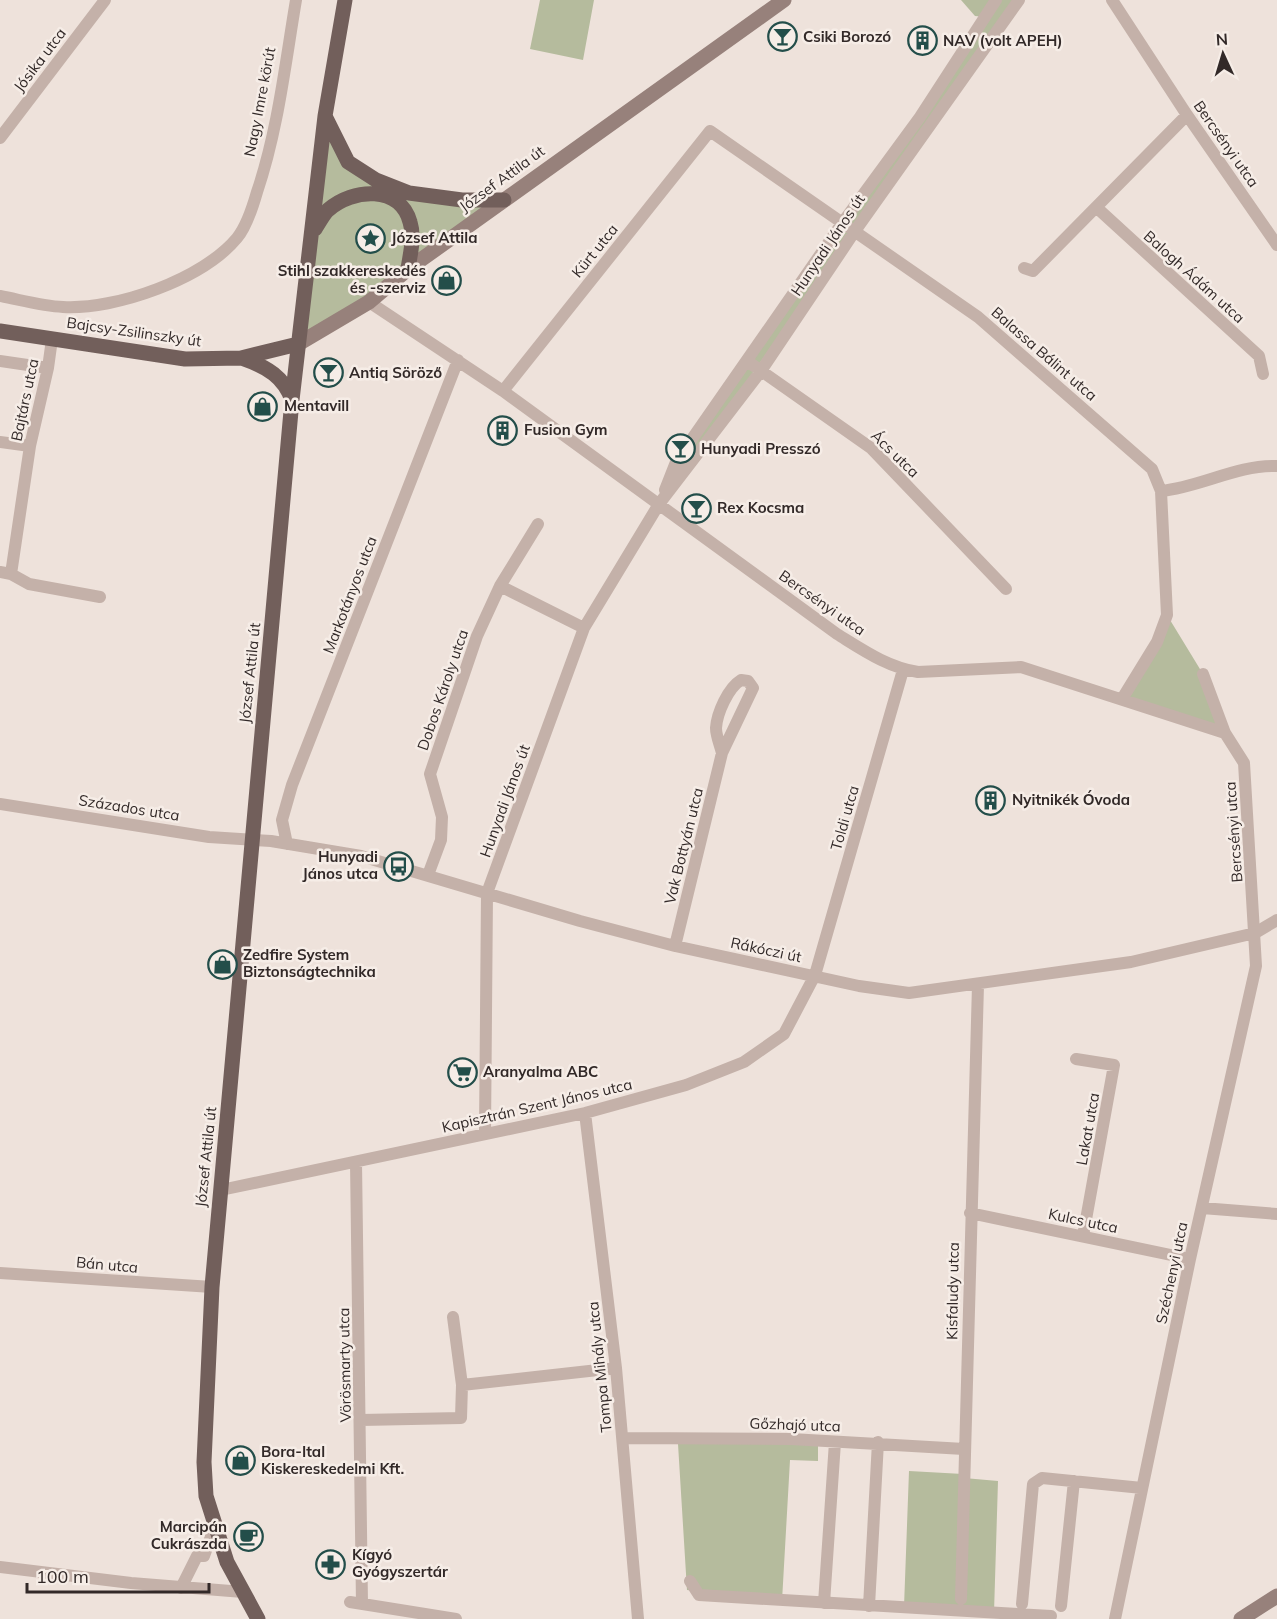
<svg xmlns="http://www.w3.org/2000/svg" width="1277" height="1619" viewBox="0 0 1277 1619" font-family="Mulish,sans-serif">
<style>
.green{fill:#b5bb9d}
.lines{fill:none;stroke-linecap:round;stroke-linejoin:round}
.street{stroke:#c4b1a9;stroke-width:12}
.secondary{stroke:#97817b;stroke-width:15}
.primary{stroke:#725f5b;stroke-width:15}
.labels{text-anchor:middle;stroke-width:5;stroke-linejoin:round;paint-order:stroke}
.poi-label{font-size:15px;font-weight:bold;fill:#322928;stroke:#f6ede7;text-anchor:start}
.street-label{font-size:15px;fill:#322928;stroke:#f6ede7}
</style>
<rect width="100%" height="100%" fill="#eee2db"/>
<path class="green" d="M 540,0 L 594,0 L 583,60 L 530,49 Z
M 961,0 L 1019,0 L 659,504 L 676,462 L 985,17 L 975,16 Z
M 325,116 L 348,162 L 409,193 L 504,200 L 298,344 Z
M 1167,615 L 1203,674 L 1225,733 L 1122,699 Z
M 683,1438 L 818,1441 L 818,1461 L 790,1460 L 782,1601 L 687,1590 L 678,1444 Z
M 909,1471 L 963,1474 L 964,1478 L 998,1481 L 994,1613 L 904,1607 Z"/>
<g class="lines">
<path class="street" d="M 1112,0 L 1187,115 L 1277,245
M 0,138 L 105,0
M 1096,207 L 1259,356 L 1263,374
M 1024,268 L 1033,271 L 1187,115
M 0,296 C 21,300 42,306 63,307 C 116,310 203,279 237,238 C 247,226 253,206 257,192 C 278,130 285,65 296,0
M 369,302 L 503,391 L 837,634 C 863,650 887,667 918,672 L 1021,667 L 1225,733
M 0,361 L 48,368
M 747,361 L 871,448 L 1006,589
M 503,391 L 710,131 L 978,317 L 1152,469 L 1161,491 L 1167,615 L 1157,642 L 1122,699
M 0,442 L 30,446
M 665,490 L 676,462 L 843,222 L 920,117 L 996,0
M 1161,491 C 1201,487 1236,465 1277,466
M 0,572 L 11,574 L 29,584 L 100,597
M 11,574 L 30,446 L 48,368 L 52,339
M 500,586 L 584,628
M 0,804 L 209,837 L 271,841 L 361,856 L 580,921 L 675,946 L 859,986 L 909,993 L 1131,962 L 1255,933 L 1277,920
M 287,844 L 282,820 L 292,785 L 458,360
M 428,875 L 441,840 L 442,817 L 430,774 L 477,636 L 500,586 L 538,524
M 675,946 L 722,753 L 753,688 L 748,681 L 741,680 C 728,688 717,713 716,728 C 716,736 720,745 722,753
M 1076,1059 L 1114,1065 L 1083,1236
M 585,1113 L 616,1368 L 638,1619
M 485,1134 L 487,893 L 584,628 L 659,504 L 761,371 L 855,231 L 1019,0
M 356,1162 L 362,1604
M 221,1190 L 585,1113 L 686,1085 L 744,1062 L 784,1034 L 815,975 L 903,670
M 1202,1208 L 1277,1214
M 970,1213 L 1190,1259
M 0,1273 L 212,1287
M 453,1317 L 462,1385
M 361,1420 L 461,1418 L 462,1385 L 616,1368
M 623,1438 L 791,1439 L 964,1449
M 0,1567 L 131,1583 L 243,1592
M 690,1581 L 699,1595 L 1051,1616
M 181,1588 L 197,1556 L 204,1556 L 214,1528
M 961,1599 L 978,985
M 350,1602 L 456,1619
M 824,1603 L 835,1442
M 1022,1604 L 1033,1484 L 1042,1478 L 1142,1488
M 869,1606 L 878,1442
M 1061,1606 L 1074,1481
M 1115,1619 L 1190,1259 L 1256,966 L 1244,763 L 1225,733 L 1203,674"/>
<path class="secondary" d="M 298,344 L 369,302 L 408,269 L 784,0
M 1241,1619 L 1277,1596"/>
<path class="primary" d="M 326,118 L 348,162 L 376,180 L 409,193 L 462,200 L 504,200
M 315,229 C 319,223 323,215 328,210 C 353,188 400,185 410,222 C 415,238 410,254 408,269
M 0,331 L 185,359 L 241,358 L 298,344
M 244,359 C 267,367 284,377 292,400
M 258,1619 L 227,1562 L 206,1496 L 204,1462 L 212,1287 L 292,400 L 325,116 L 345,0"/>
</g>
<defs>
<symbol id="bar-ring" viewBox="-11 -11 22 22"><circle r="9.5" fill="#f6ede7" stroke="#234e4a" stroke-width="1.5"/><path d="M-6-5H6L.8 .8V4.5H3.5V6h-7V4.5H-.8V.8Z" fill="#234e4a"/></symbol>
<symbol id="building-ring" viewBox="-11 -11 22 22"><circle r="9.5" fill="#f6ede7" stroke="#234e4a" stroke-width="1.5"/><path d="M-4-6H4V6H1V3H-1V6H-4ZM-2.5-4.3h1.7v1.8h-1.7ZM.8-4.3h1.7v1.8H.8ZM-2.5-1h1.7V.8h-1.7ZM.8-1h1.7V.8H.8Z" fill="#234e4a"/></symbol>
<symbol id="sight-ring" viewBox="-11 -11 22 22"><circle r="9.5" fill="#f6ede7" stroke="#234e4a" stroke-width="1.5"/><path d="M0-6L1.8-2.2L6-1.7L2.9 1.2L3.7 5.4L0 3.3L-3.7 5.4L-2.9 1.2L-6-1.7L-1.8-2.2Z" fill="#234e4a"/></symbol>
<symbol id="shop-ring" viewBox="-11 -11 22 22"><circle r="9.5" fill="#f6ede7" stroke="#234e4a" stroke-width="1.5"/><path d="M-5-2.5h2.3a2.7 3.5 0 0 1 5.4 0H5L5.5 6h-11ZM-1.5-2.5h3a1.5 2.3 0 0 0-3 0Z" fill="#234e4a"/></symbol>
<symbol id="bus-ring" viewBox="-11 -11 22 22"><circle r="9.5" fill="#f6ede7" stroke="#234e4a" stroke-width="1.5"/><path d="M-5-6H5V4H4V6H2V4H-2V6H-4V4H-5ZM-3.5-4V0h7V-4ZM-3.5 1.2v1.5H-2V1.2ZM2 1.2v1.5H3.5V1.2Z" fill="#234e4a"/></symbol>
<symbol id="supermarket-ring" viewBox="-11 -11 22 22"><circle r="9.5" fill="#f6ede7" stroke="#234e4a" stroke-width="1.5"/><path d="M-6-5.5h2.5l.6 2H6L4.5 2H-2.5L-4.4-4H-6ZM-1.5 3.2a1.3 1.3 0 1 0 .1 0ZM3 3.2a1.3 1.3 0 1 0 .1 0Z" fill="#234e4a"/></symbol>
<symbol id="cafe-ring" viewBox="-11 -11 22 22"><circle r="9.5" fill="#f6ede7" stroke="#234e4a" stroke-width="1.5"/><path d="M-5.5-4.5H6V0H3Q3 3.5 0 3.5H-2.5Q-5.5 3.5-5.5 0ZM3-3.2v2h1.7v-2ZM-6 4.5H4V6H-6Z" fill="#234e4a"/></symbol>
<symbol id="pharmacy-ring" viewBox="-11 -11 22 22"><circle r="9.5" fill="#f6ede7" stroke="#234e4a" stroke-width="1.5"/><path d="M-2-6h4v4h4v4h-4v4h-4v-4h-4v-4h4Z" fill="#234e4a"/></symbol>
</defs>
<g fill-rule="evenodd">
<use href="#bar-ring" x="766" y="20" width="33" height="33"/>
<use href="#building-ring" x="906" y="24" width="33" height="33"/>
<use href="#sight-ring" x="354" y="222" width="33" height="33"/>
<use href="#shop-ring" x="430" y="264" width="33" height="33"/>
<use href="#bar-ring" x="312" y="356" width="33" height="33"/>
<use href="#shop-ring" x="246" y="390" width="33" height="33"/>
<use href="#building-ring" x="486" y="414" width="33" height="33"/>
<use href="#bar-ring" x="664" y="432" width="33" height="33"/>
<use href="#bar-ring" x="680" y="492" width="33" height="33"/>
<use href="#building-ring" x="974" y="784" width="33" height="33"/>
<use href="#bus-ring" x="382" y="850" width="33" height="33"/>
<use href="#shop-ring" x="206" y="948" width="33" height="33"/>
<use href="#supermarket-ring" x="446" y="1056" width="33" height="33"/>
<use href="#shop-ring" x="224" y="1444" width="33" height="33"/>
<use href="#cafe-ring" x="232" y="1520" width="33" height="33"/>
<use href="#pharmacy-ring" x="314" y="1548" width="33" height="33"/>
</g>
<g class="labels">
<g class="poi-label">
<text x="803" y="42">Csiki Borozó</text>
<text x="943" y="46">NAV (volt APEH)</text>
<text x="391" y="243">József Attila</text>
<text x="426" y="276" text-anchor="end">Stihl szakkereskedés<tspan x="426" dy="17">és -szerviz</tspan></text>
<text x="349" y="378">Antiq Söröző</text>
<text x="284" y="411">Mentavill</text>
<text x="524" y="435">Fusion Gym</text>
<text x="701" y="454">Hunyadi Presszó</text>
<text x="717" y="513">Rex Kocsma</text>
<text x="1012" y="805">Nyitnikék Óvoda</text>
<text x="378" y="862" text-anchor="end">Hunyadi<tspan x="378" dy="17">János utca</tspan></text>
<text x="243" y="960">Zedfire System<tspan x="243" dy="17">Biztonságtechnika</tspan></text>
<text x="483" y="1077">Aranyalma ABC</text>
<text x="261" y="1457">Bora-Ital<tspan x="261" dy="17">Kiskereskedelmi Kft.</tspan></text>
<text x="227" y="1532" text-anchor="end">Marcipán<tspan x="227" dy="17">Cukrászda</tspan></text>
<text x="352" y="1560">Kígyó<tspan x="352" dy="17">Gyógyszertár</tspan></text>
</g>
<g class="street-label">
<text transform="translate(40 60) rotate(-53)" y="5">Jósika utca</text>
<text transform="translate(260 102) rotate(-79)" y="5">Nagy Imre körút</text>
<text transform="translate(1226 144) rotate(55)" y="5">Bercsényi utca</text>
<text transform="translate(502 179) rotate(-36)" y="5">József Attila út</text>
<text transform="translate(828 245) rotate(-56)" y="5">Hunyadi János út</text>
<text transform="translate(595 251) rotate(-51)" y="5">Kürt utca</text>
<text transform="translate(1194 277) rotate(42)" y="5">Balogh Ádám utca</text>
<text transform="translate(134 332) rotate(8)" y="5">Bajcsy-Zsilinszky út</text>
<text transform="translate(1044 354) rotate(41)" y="5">Balassa Bálint utca</text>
<text transform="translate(25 400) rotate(-78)" y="5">Bajtárs utca</text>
<text transform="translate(895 454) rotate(44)" y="5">Ács utca</text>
<text transform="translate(350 595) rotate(-69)" y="5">Markotányos utca</text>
<text transform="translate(822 603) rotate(35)" y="5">Bercsényi utca</text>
<text transform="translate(250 673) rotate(-84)" y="5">József Attila út</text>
<text transform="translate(443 690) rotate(-71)" y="5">Dobos Károly utca</text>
<text transform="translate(505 801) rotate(-70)" y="5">Hunyadi János út</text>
<text transform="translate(129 808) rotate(9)" y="5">Százados utca</text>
<text transform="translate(845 818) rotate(-74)" y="5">Toldi utca</text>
<text transform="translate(1234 832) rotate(-94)" y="5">Bercsényi utca</text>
<text transform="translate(684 846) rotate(-76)" y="5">Vak Bottyán utca</text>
<text transform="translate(766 950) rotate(12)" y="5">Rákóczi út</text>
<text transform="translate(537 1106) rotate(-13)" y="5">Kapisztrán Szent János utca</text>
<text transform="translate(1088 1129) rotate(-80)" y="5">Lakat utca</text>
<text transform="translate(206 1157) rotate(-84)" y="5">József Attila út</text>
<text transform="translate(1083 1221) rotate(12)" y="5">Kulcs utca</text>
<text transform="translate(107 1265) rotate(5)" y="5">Bán utca</text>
<text transform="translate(1172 1273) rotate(-78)" y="5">Széchenyi utca</text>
<text transform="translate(953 1291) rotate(-89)" y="5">Kisfaludy utca</text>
<text transform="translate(345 1365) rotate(-91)" y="5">Vörösmarty utca</text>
<text transform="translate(600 1367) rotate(-96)" y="5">Tompa Mihály utca</text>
<text transform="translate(795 1425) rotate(2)" y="5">Gőzhajó utca</text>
</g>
</g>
<g transform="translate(1223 54) rotate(356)" stroke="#f6ede7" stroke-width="4.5" paint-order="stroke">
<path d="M0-4.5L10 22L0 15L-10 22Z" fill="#322928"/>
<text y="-9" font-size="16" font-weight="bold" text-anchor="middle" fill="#322928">N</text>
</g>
<path d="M27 1583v9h182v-9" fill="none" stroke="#322928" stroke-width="3"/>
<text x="36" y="1583" font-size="18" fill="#322928" stroke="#f6ede7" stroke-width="4.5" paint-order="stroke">100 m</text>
</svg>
